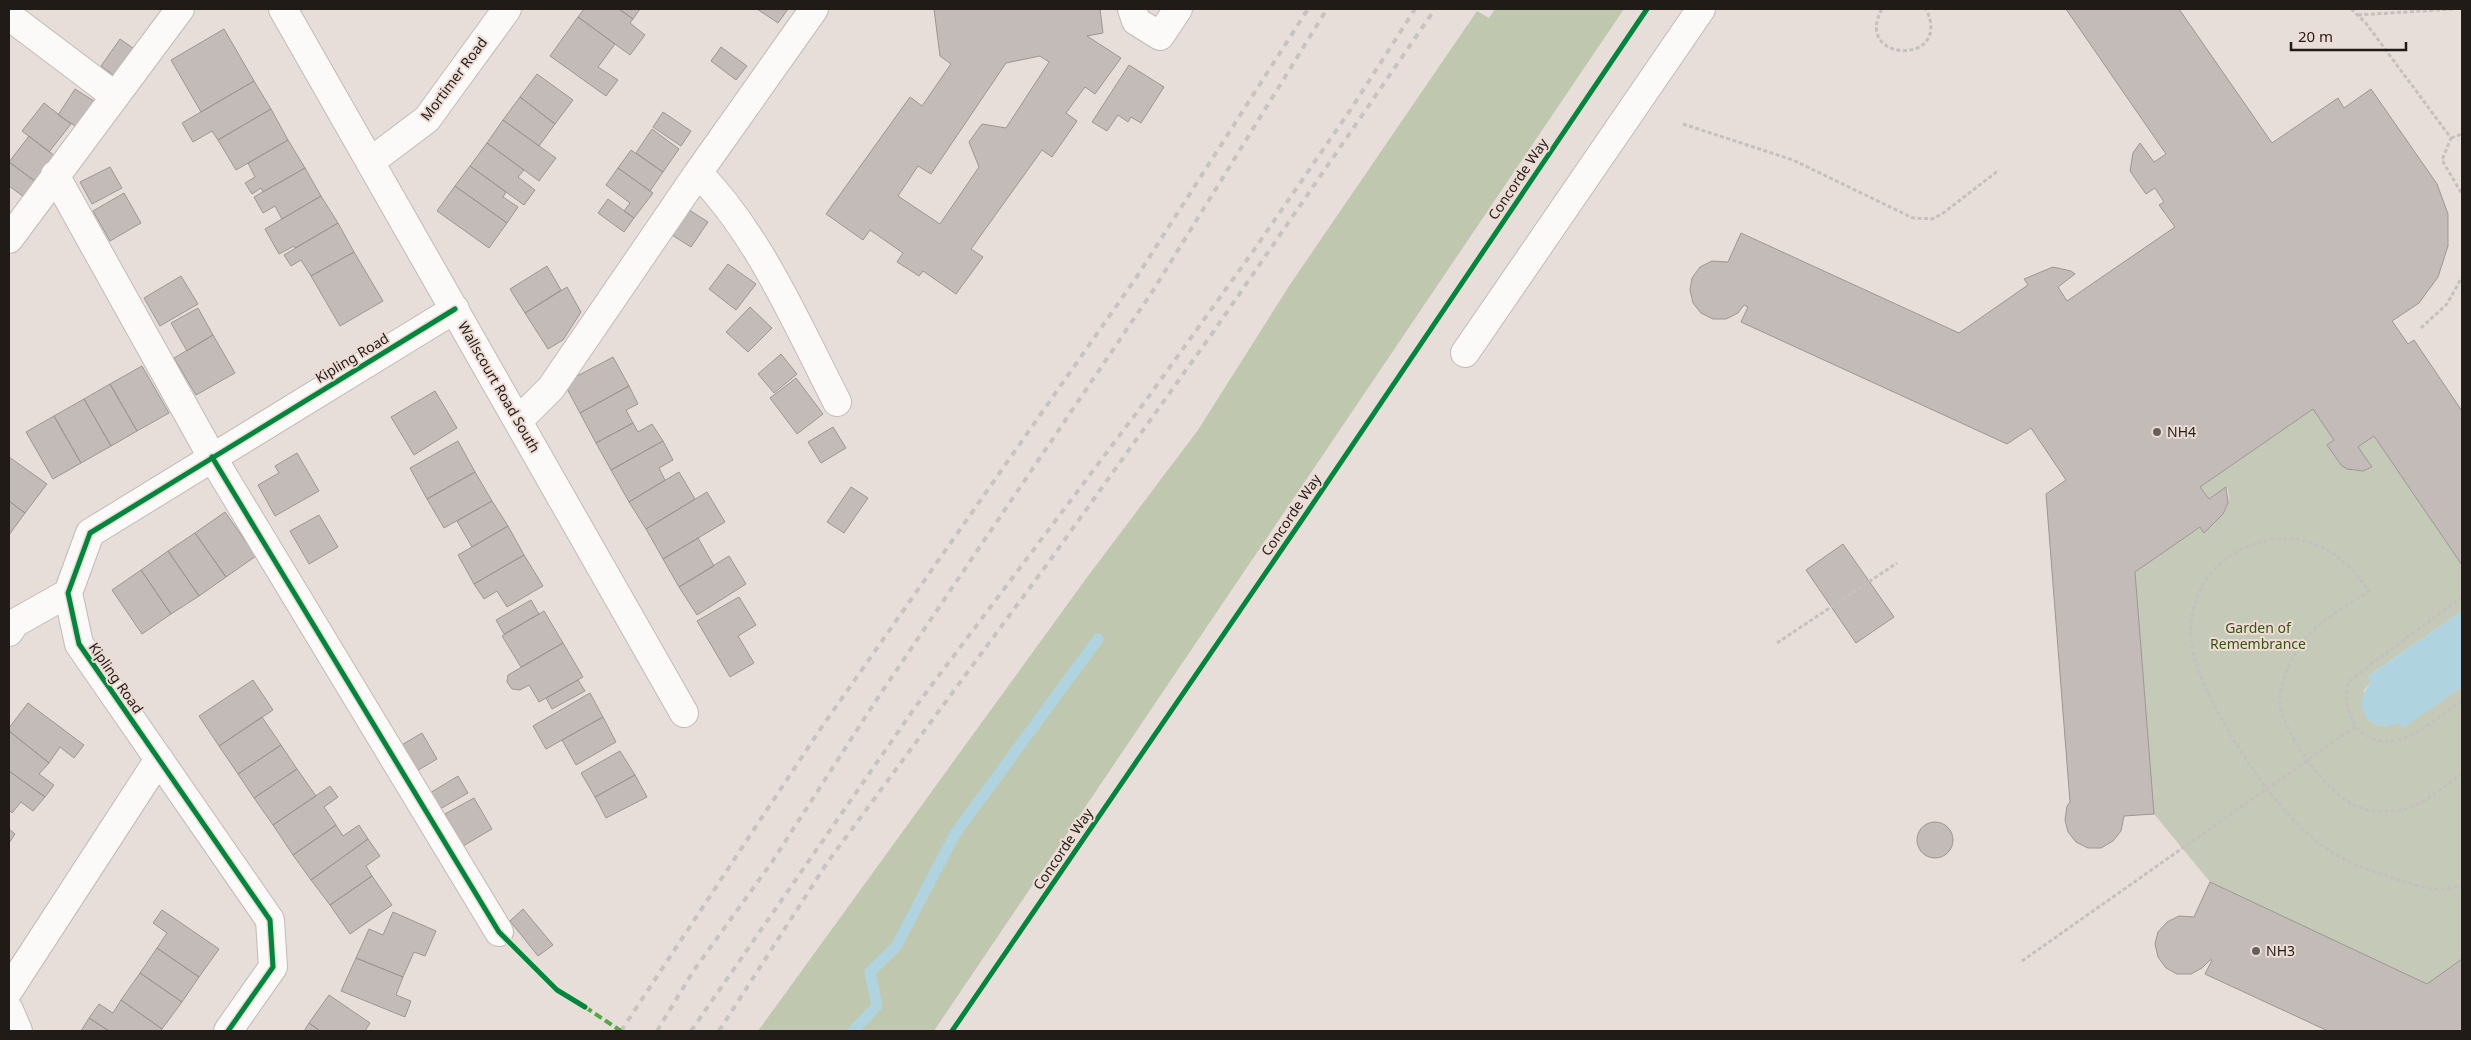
<svg xmlns="http://www.w3.org/2000/svg" width="2471" height="1040" viewBox="0 0 2471 1040" font-family="'Noto Sans',sans-serif">
<style>
.green{fill:#c5cab8}
.forest{fill:#bfc8af}
.water{fill:#afd4e0}
.lines{fill:none;stroke-linecap:round;stroke-linejoin:round}
.stream{stroke:#afd4e0;stroke-width:11}
.building{fill:#c2bbb8;stroke:#9c9692;fill-rule:evenodd}
.minor-casing{stroke:#c2bab7;stroke-width:30}
.path{stroke:#c3c0be;stroke-width:3;stroke-dasharray:4 2.5;stroke-linecap:butt}
.minor{stroke:#fbfaf9;stroke-width:28}
.rail{stroke:#c6c4c2;stroke-width:4;stroke-dasharray:6 6;stroke-linecap:butt}
.quiet{stroke:#52a942;stroke-width:4;stroke-dasharray:8 4;stroke-linecap:butt}
.cycleway-casing{stroke:#eddcd4;stroke-width:8}
.cycleway{stroke:#00873e;stroke-width:5}
.poi-dot{fill:#665f5c;stroke:#eddcd4;stroke-width:2}
.labels{text-anchor:middle;stroke-width:4;stroke-linejoin:round;paint-order:stroke}
.street-label{font-size:14px;fill:#211b18;stroke:#eddcd4}
.poi-label{font-size:14px;fill:#211b18;stroke:#eddcd4;text-anchor:start}
.park-label{font-size:14px;fill:#365214;stroke:#eddcd4}
</style>
<rect width="100%" height="100%" fill="#e7deda"/>
<path class="green" d="M 2313,409 L 2334,440 L 2327,445 C 2341,465 2346,476 2372,468 L 2358,447 L 2374,436 L 2462,565 L 2462,611 L 2368,676 L 2371,682 L 2364,690 L 2368,720 C 2380,727 2387,727 2399,722 L 2403,727 L 2462,687 L 2462,959 L 2427,984 L 2210,882 L 2154,814 L 2135,572 L 2200,527 L 2205,532 C 2218,519 2234,508 2227,487 L 2209,499 L 2200,487 Z"/>
<path class="forest" d="M 1495,9 L 1624,9 L 934,1031 L 758,1031 L 1085,580 L 1198,430 L 1289,286 L 1477,11 L 1489,18 Z"/>
<path class="water" d="M 2462,611 L 2462,687 L 2403,728 L 2399,723 C 2368,734 2350,707 2371,682 L 2368,676 Z"/>
<g class="lines">
<path class="stream" d="M 853,1031 L 877,1006 L 870,972 L 896,947 L 955,834 L 1098,639"/>
</g>
<path class="building" d="M 584,9 L 619,9 L 633,19 L 630,23 L 645,35 L 630,55 L 578,17 Z
M 619,9 L 640,9 L 633,19 Z
M 757,9 L 788,9 L 778,23 Z
M 934,9 L 1100,9 L 1103,33 L 1087,36 L 1121,58 L 1095,94 L 1085,87 L 1066,113 L 1077,121 L 1052,157 L 1042,150 L 971,249 L 983,257 L 956,294 L 923,271 L 919,276 L 897,262 L 903,253 L 870,230 L 863,240 L 826,214 L 910,97 L 922,106 L 951,64 L 940,56 ZM 1040,56 L 1049,62 L 1006,128 L 982,124 L 969,142 L 979,167 L 940,224 L 898,196 L 918,166 L 931,174 L 1006,63 Z
M 2066,9 L 2179,9 L 2272,143 L 2338,98 L 2344,108 L 2371,89 L 2437,184 L 2448,214 L 2448,246 L 2438,277 L 2419,303 L 2392,321 L 2408,344 L 2414,340 L 2462,411 L 2462,565 L 2374,436 L 2358,447 L 2372,467 L 2363,471 L 2347,469 L 2342,466 L 2327,445 L 2334,440 L 2313,409 L 2200,487 L 2209,499 L 2226,487 L 2228,503 L 2223,514 L 2204,533 L 2200,527 L 2135,572 L 2154,814 L 2124,816 L 2121,831 L 2113,841 L 2101,848 L 2088,848 L 2076,842 L 2068,832 L 2065,820 L 2067,806 L 2070,802 L 2046,494 L 2066,480 L 2031,428 L 2007,444 L 1741,322 L 1748,307 L 1744,305 L 1738,313 L 1726,319 L 1713,319 L 1701,313 L 1693,303 L 1690,290 L 1692,278 L 1700,267 L 1712,261 L 1728,262 L 1741,233 L 1959,333 L 2028,285 L 2024,279 L 2053,267 L 2071,271 L 2075,274 L 2058,287 L 2067,301 L 2175,227 L 2159,205 L 2164,202 L 2155,188 L 2146,194 L 2130,171 L 2133,153 L 2140,143 L 2154,162 L 2166,154 Z
M 578,17 L 615,44 L 598,67 L 618,80 L 606,96 L 550,56 Z
M 224,29 L 254,81 L 201,112 L 171,60 Z
M 120,39 L 136,50 L 116,77 L 101,66 Z
M 721,47 L 747,66 L 736,80 L 711,61 Z
M 1129,65 L 1164,87 L 1141,123 L 1131,117 L 1128,122 L 1118,115 L 1107,131 L 1092,122 Z
M 537,74 L 573,100 L 555,124 L 520,97 Z
M 254,81 L 271,109 L 218,140 L 212,131 L 193,142 L 182,123 Z
M 75,89 L 97,103 L 80,129 L 58,115 Z
M 520,97 L 555,124 L 539,146 L 503,120 Z
M 44,103 L 71,124 L 49,152 L 22,131 Z
M 271,109 L 288,140 L 236,170 L 218,140 Z
M 663,112 L 691,131 L 681,146 L 653,127 Z
M 503,120 L 556,158 L 539,181 L 487,143 Z
M 652,129 L 679,149 L 663,172 L 636,153 Z
M 29,136 L 55,156 L 36,182 L 9,162 Z
M 288,140 L 305,168 L 263,192 L 261,188 L 252,194 L 245,183 L 255,177 L 248,163 Z
M 487,143 L 524,170 L 518,177 L 535,190 L 524,205 L 470,166 Z
M 631,150 L 663,172 L 650,191 L 618,168 Z
M 9,162 L 36,182 L 24,197 L 9,186 Z
M 470,166 L 506,192 L 503,197 L 518,207 L 507,223 L 455,186 Z
M 110,167 L 122,188 L 92,204 L 80,182 Z
M 305,168 L 321,196 L 282,219 L 275,206 L 263,213 L 254,197 Z
M 618,168 L 653,193 L 634,218 L 624,211 L 630,203 L 606,185 Z
M 455,186 L 507,223 L 489,248 L 437,211 Z
M 124,193 L 141,223 L 110,241 L 93,211 Z
M 321,196 L 338,223 L 295,248 L 294,246 L 279,254 L 265,229 Z
M 608,199 L 634,218 L 624,232 L 598,213 Z
M 683,206 L 708,222 L 691,247 L 667,232 Z
M 338,223 L 354,252 L 311,276 L 301,260 L 291,266 L 284,255 Z
M 354,252 L 383,301 L 340,326 L 311,276 Z
M 728,264 L 756,284 L 736,310 L 709,289 Z
M 547,266 L 561,290 L 525,313 L 510,289 Z
M 181,276 L 198,304 L 160,326 L 144,298 Z
M 567,287 L 581,312 L 563,340 L 548,349 L 525,313 Z
M 750,307 L 772,328 L 748,352 L 726,332 Z
M 198,308 L 213,335 L 187,351 L 171,323 Z
M 213,335 L 235,373 L 196,395 L 174,358 Z
M 781,354 L 797,374 L 774,393 L 758,374 Z
M 613,357 L 629,386 L 580,413 L 564,383 Z
M 142,366 L 169,413 L 137,431 L 110,384 Z
M 796,378 L 823,414 L 797,434 L 770,398 Z
M 110,384 L 137,431 L 111,446 L 84,399 Z
M 629,386 L 638,404 L 626,410 L 633,423 L 596,443 L 580,413 Z
M 435,391 L 457,428 L 414,455 L 391,417 Z
M 84,399 L 111,446 L 81,463 L 54,416 Z
M 54,416 L 81,463 L 53,479 L 26,432 Z
M 633,423 L 638,432 L 652,424 L 663,441 L 611,470 L 596,443 Z
M 833,427 L 846,448 L 821,463 L 808,442 Z
M 458,441 L 475,472 L 427,499 L 410,468 Z
M 663,441 L 673,460 L 659,468 L 665,480 L 629,502 L 611,470 Z
M 297,453 L 319,491 L 275,516 L 258,485 L 279,473 L 275,466 Z
M 9,457 L 47,484 L 25,513 L 9,501 Z
M 475,472 L 492,501 L 444,528 L 427,499 Z
M 679,472 L 695,499 L 646,529 L 629,502 Z
M 851,487 L 868,498 L 844,533 L 827,522 Z
M 707,492 L 725,522 L 663,559 L 646,529 Z
M 9,501 L 25,513 L 9,535 Z
M 492,501 L 508,526 L 472,547 L 457,521 Z
M 225,512 L 256,556 L 226,577 L 195,533 Z
M 319,515 L 338,547 L 309,564 L 290,531 Z
M 508,526 L 524,555 L 474,584 L 458,555 Z
M 195,533 L 226,577 L 199,596 L 168,551 Z
M 698,538 L 714,566 L 679,587 L 663,559 Z
M 1843,544 L 1894,617 L 1856,643 L 1806,570 Z
M 168,551 L 199,596 L 171,614 L 141,570 Z
M 524,555 L 543,586 L 507,607 L 497,591 L 484,599 L 474,584 Z
M 729,556 L 746,584 L 697,615 L 679,587 Z
M 141,570 L 171,614 L 142,634 L 112,590 Z
M 739,597 L 756,625 L 738,636 L 754,663 L 730,677 L 697,621 Z
M 531,600 L 539,614 L 504,634 L 496,620 Z
M 544,611 L 563,643 L 521,667 L 502,636 Z
M 563,643 L 583,677 L 539,702 L 529,685 L 520,690 L 512,689 L 507,682 L 508,675 Z
M 253,680 L 273,710 L 219,746 L 199,716 Z
M 578,680 L 585,691 L 552,709 L 546,698 Z
M 590,693 L 603,717 L 546,749 L 533,726 Z
M 28,703 L 84,745 L 74,758 L 60,747 L 49,763 L 9,731 L 9,728 Z
M 262,717 L 281,745 L 238,774 L 219,746 Z
M 603,717 L 616,742 L 576,765 L 562,740 Z
M 9,731 L 49,763 L 39,774 L 54,785 L 45,797 L 9,771 Z
M 422,733 L 437,759 L 415,772 L 400,746 Z
M 281,745 L 297,769 L 254,798 L 238,774 Z
M 620,751 L 635,775 L 595,797 L 581,773 Z
M 297,769 L 316,796 L 273,825 L 254,798 Z
M 9,771 L 45,797 L 33,811 L 21,802 L 12,813 L 9,810 Z
M 635,775 L 647,797 L 606,818 L 595,797 Z
M 458,776 L 468,793 L 440,809 L 430,793 Z
M 330,786 L 338,797 L 324,807 L 336,825 L 293,855 L 273,825 Z
M 474,798 L 492,829 L 463,846 L 445,814 Z
M1917 840a18 18 0 1 1 36 0a18 18 0 1 1-36 0Z
M 336,825 L 343,836 L 359,825 L 368,839 L 311,880 L 293,855 Z
M 9,829 L 15,834 L 9,843 Z
M 368,839 L 380,856 L 366,866 L 372,876 L 330,905 L 311,880 Z
M 372,876 L 392,905 L 350,934 L 330,905 Z
M 2210,882 L 2427,984 L 2462,959 L 2462,1031 L 2328,1031 L 2205,974 L 2212,960 L 2210,960 L 2202,968 L 2191,974 L 2177,974 L 2166,968 L 2158,957 L 2155,944 L 2158,932 L 2167,922 L 2179,916 L 2194,917 Z
M 523,909 L 553,945 L 538,956 L 510,921 Z
M 162,910 L 219,949 L 199,977 L 157,948 L 167,933 L 153,923 Z
M 393,912 L 436,931 L 425,956 L 414,952 L 403,977 L 356,958 L 369,929 L 383,935 Z
M 157,948 L 199,977 L 182,1002 L 140,973 Z
M 356,958 L 403,977 L 396,995 L 411,1001 L 405,1017 L 341,991 Z
M 140,973 L 182,1002 L 162,1029 L 121,1000 Z
M 329,995 L 370,1023 L 365,1031 L 320,1031 L 309,1023 Z
M 121,1000 L 162,1029 L 161,1031 L 109,1031 L 89,1018 L 99,1004 L 113,1013 Z
M 89,1018 L 109,1031 L 81,1031 Z
M 309,1023 L 320,1031 L 304,1031 Z"/>
<g class="lines">
<defs>
<path id="minor" d="M 283,9 L 684,713
M 1132,9 L 1136,21 L 1160,36 L 1178,9
M 9,16 L 115,96
M 370,162 L 427,119 L 507,9
M 698,173 L 814,9
M 55,175 L 212,457 L 499,932
M 9,239 L 180,9
M 1465,353 L 1701,9
M 518,421 L 551,388 L 698,173 C 758,233 798,326 837,402
M 9,632 L 15,623 L 68,593
M 9,990 L 159,759
M 9,1010 L 18,1031
M 228,1031 L 273,967 L 270,920 L 79,644 L 68,593 L 90,533 L 455,309"/>
</defs>
<use href="#minor" class="minor-casing"/>
<path class="path" d="M 1882,9 C 1852,63 1954,66 1926,9
M 2351,9 L 2365,22 L 2451,138 L 2442,160 L 2462,194
M 2358,15 L 2454,9
M 1683,124 L 1793,160 L 1913,218 L 1932,219 L 1942,214 L 1999,170
M 2451,138 L 2462,134
M 2421,328 L 2447,304 L 2462,277
M 2462,597 L 2353,678 C 2340,688 2349,721 2360,731 C 2368,738 2381,743 2392,741 C 2419,737 2441,715 2462,700
M 1777,643 L 1897,563
M 2462,773 C 2442,788 2419,809 2393,811 C 2379,812 2364,811 2352,804 C 2327,792 2280,730 2280,701 C 2280,681 2291,658 2303,642 C 2318,620 2348,606 2369,591 C 2348,560 2316,534 2276,539 C 2215,546 2178,600 2195,659 C 2210,711 2266,797 2307,833 C 2337,860 2359,867 2396,879 C 2417,886 2441,894 2462,885
M 2022,961 L 2356,726"/>
<use href="#minor" class="minor"/>
<path class="rail" d="M 621,1031 L 819,731 L 1136,278 L 1308,9
M 657,1031 L 694,970 L 772,862 L 875,702 L 1154,289 L 1327,9
M 691,1031 L 916,706 L 1144,403 L 1254,250 L 1351,109 L 1415,9
M 719,1031 L 827,863 L 1048,563 L 1214,331 L 1435,9"/>
<path class="quiet" d="M 585,1007 L 621,1031"/>
<defs>
<path id="cycleway" d="M 212,457 L 499,932 L 557,990 L 585,1007
M 228,1031 L 273,967 L 270,920 L 79,644 L 68,593 L 90,533 L 455,309
M 952,1031 L 1308,511 L 1647,9"/>
</defs>
<use href="#cycleway" class="cycleway-casing"/>
<use href="#cycleway" class="cycleway"/>
</g>
<g class="poi-dot">
<circle cx="2157" cy="432" r="5"/>
<circle cx="2256" cy="951" r="5"/>
</g>
<g class="labels">
<g class="street-label">
<text transform="translate(454 79) rotate(-53)" y="5">Mortimer Road</text>
<text transform="translate(1518 179) rotate(-56)" y="5">Concorde Way</text>
<text transform="translate(352 358) rotate(-31)" y="5">Kipling Road</text>
<text transform="translate(499 387) rotate(60)" y="5">Wallscourt Road South</text>
<text transform="translate(1291 515) rotate(-56)" y="5">Concorde Way</text>
<text transform="translate(116 678) rotate(55)" y="5">Kipling Road</text>
<text transform="translate(1063 849) rotate(-56)" y="5">Concorde Way</text>
</g>
<g class="poi-label">
<text x="2167" y="437">NH4</text>
<text x="2266" y="956">NH3</text>
</g>
<g class="park-label">
<text x="2258" y="633">Garden of<tspan x="2258" dy="16">Remembrance</tspan></text>
</g>
</g>
<rect width="2471" height="1040" fill="none" stroke="#211b18" stroke-width="20"/>
<path d="M2291 42v8h115v-8" fill="none" stroke="#211b18" stroke-width="2.5"/>
<text x="2298" y="42" font-size="15" fill="#211b18" stroke="#eddcd4" stroke-width="4" paint-order="stroke">20 m</text>
</svg>
